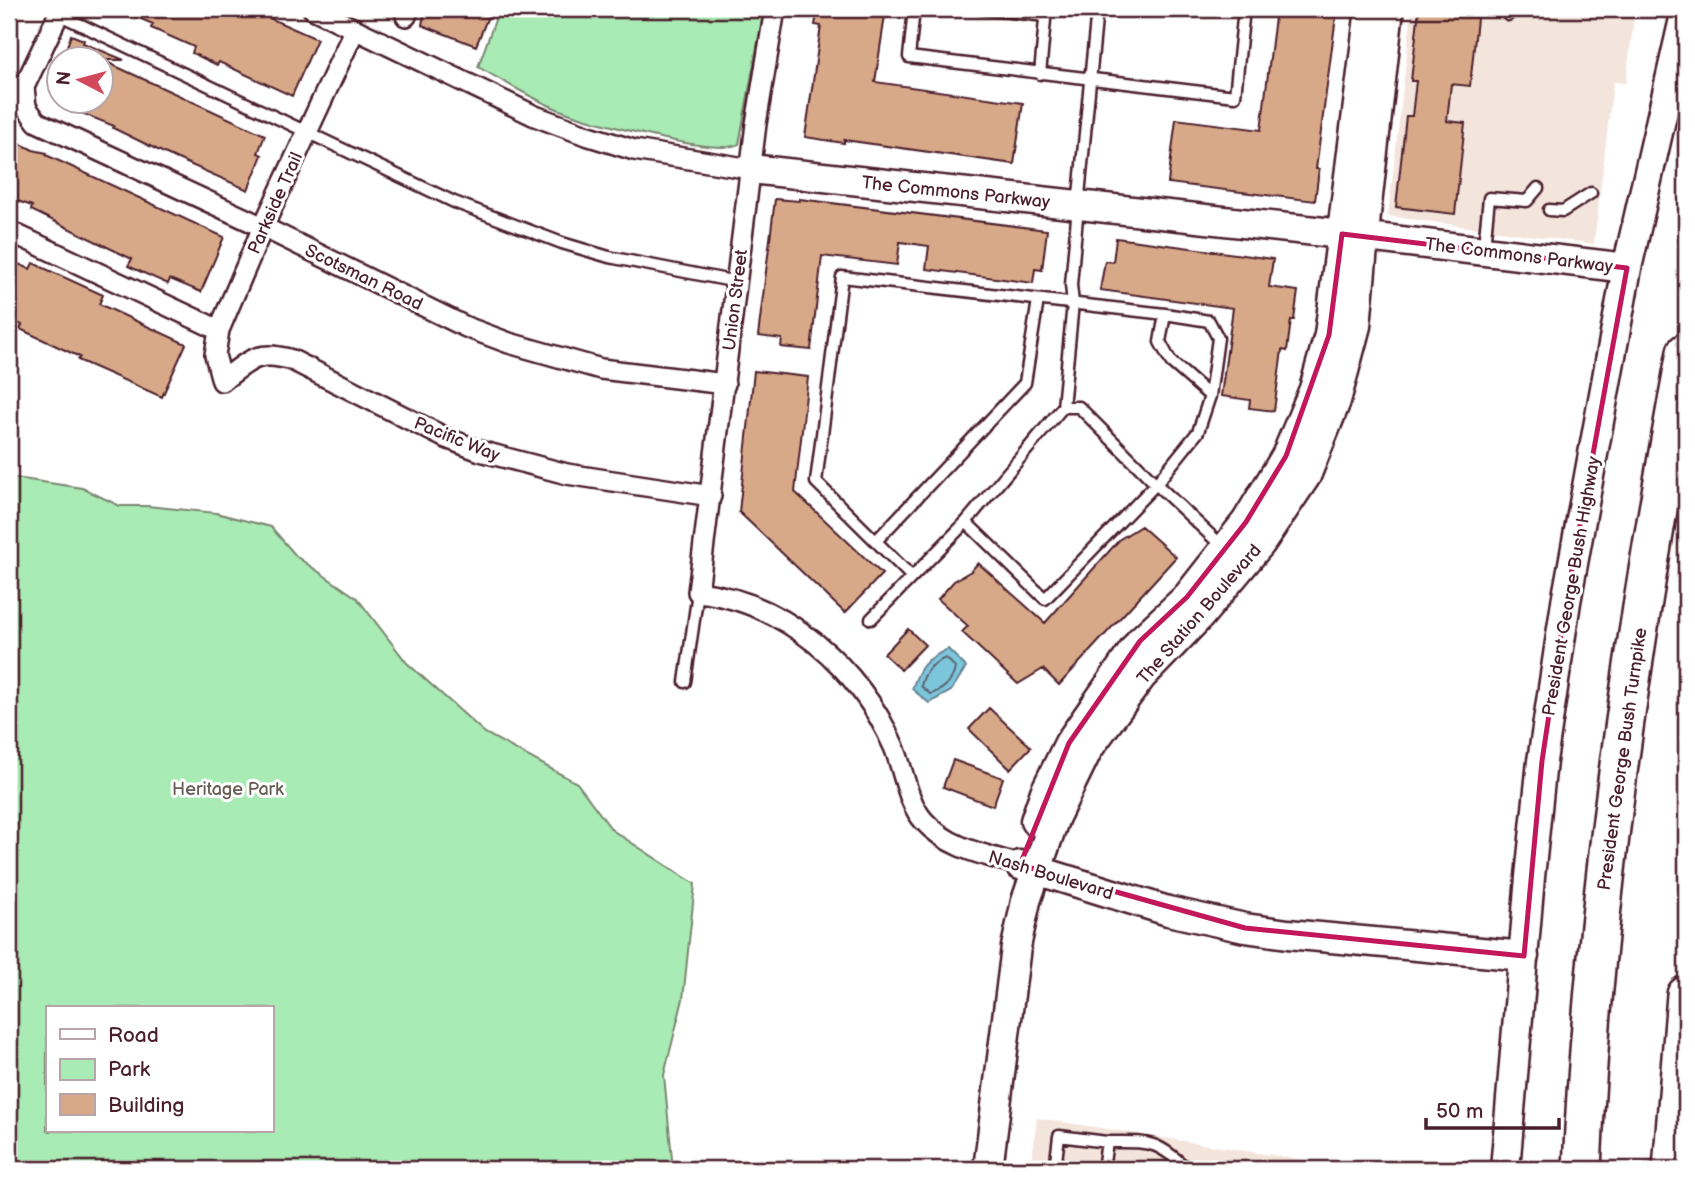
<svg xmlns="http://www.w3.org/2000/svg" width="1695" height="1178" viewBox="0 0 1695 1178" font-family="'Balsamiq Sans',sans-serif">
<style>
.built{fill:#f3e5dc}
.green{fill:#a9ebb5;stroke:#7a8570;stroke-width:2;fill-rule:evenodd}
.water{fill:#7bc6db;stroke:#678395;stroke-width:2}
.lines{fill:none;stroke-linecap:round;stroke-linejoin:round}
.shore{stroke:#5e6271;stroke-width:2}
.building{fill:#d8a989;stroke:#4a1f2b;stroke-width:2}
.lane-casing{stroke:#4a1f2b;stroke-width:15}
.street-casing{stroke:#4a1f2b;stroke-width:24}
.secondary-casing{stroke:#4a1f2b;stroke-width:33}
.highway-casing{stroke:#4a1f2b;stroke-width:42}
.lane{stroke:#fff;stroke-width:10}
.street{stroke:#fff;stroke-width:19}
.secondary{stroke:#fff;stroke-width:28}
.highway{stroke:#fff;stroke-width:37}
.marked{fill:none;stroke:#c2185b;stroke-width:5;stroke-linejoin:round}
.labels{text-anchor:middle;stroke-width:6;stroke-linejoin:round;paint-order:stroke}
.street-label{font-size:18px;fill:#4a1f2b;stroke:#fff}
.park-label{font-size:18px;fill:#665c54;stroke:#fff}
</style>
<rect width="100%" height="100%" fill="#fff"/>
<filter id="ink" filterUnits="userSpaceOnUse"><feTurbulence type="fractalNoise" baseFrequency=".0143" numOctaves="2"/><feDisplacementMap in="SourceGraphic" scale="14" xChannelSelector="R" yChannelSelector="G"/><feConvolveMatrix kernelMatrix="1 2 1 2 8 2 1 2 1" color-interpolation-filters="sRGB"/></filter>
<g filter="url(#ink)">
<path class="built" d="M 1412,9 L 1635,9 L 1626,83 L 1613,82 L 1594,244 L 1388,216 Z
M 1037,1118 L 1362,1169 L 1030,1169 Z"/>
<path class="green" d="M 499,9 L 764,9 L 739,144 C 717,157 587,121 560,110 C 532,99 505,82 478,67 Z
M 9,477 L 82,488 L 120,506 L 147,506 L 216,513 L 271,527 L 297,557 L 357,598 L 407,663 L 485,733 L 577,783 L 612,830 L 695,884 L 683,999 L 664,1075 L 673,1169 L 9,1169 ZM 47,1008 L 271,1008 L 271,1131 L 47,1131 Z"/>
<path class="water" d="M 948,649 L 966,667 L 951,691 L 929,703 L 912,689 C 920,665 925,660 948,649 Z"/>
<g class="lines">
<path class="shore" d="M 946,658 L 955,667 C 954,680 943,691 930,694 L 921,686 C 924,672 932,663 946,658 Z"/>
</g>
<path class="building" d="M 117,9 L 249,9 L 317,39 L 292,96 L 219,62 L 217,65 L 192,53 L 194,47 L 151,28 L 153,24 Z
M 425,9 L 491,9 L 476,46 L 422,25 Z
M 818,9 L 886,9 L 875,82 L 1023,103 L 1014,164 L 844,140 L 844,143 L 805,137 L 821,26 L 815,25 Z
M 1276,9 L 1337,9 L 1316,169 L 1319,169 L 1315,201 L 1168,183 L 1176,119 L 1261,130 Z
M 1419,9 L 1478,9 L 1470,86 L 1451,84 L 1447,121 L 1465,123 L 1455,214 L 1396,207 L 1406,116 L 1412,116 L 1416,81 L 1411,81 Z
M 71,35 L 84,40 L 83,43 L 124,60 L 62,60 Z
M 102,60 L 265,135 L 258,153 L 262,155 L 248,190 L 164,153 L 113,128 L 114,126 L 79,112 L 83,102 L 102,102 Z
M 9,138 L 33,150 L 47,153 L 46,155 L 224,237 L 201,292 L 170,279 L 168,284 L 128,266 L 132,259 L 31,210 L 32,206 L 9,198 Z
M 775,199 L 799,201 L 799,199 L 1047,230 L 1042,270 L 1035,269 L 1033,283 L 926,269 L 929,246 L 900,242 L 897,265 L 822,256 L 811,350 L 781,347 L 782,339 L 758,336 Z
M 1116,238 L 1273,259 L 1269,287 L 1298,291 L 1294,320 L 1291,320 L 1287,351 L 1282,350 L 1274,411 L 1249,408 L 1250,400 L 1221,396 L 1233,308 L 1100,290 L 1105,261 L 1113,262 Z
M 9,260 L 30,269 L 33,263 L 103,295 L 99,304 L 186,344 L 162,397 L 78,360 L 80,357 L 20,329 L 22,325 L 9,319 Z
M 754,371 L 808,377 L 795,492 L 882,574 L 845,613 L 739,512 Z
M 1141,526 L 1176,557 L 1059,685 L 1043,669 L 1018,684 L 962,632 L 968,626 L 938,599 L 954,581 L 971,571 L 978,563 L 1045,623 L 1120,539 Z
M 908,629 L 925,645 L 901,670 L 884,654 Z
M 989,708 L 1031,747 L 1010,769 L 969,729 Z
M 953,760 L 1003,778 L 993,806 L 943,787 Z"/>
<g class="lines">
<defs>
<path id="lane" d="M 914,9 L 909,57 L 1235,96 L 1244,9
M 982,9 L 1046,16
M 1097,9 L 1078,206 L 1071,285 L 1073,303 L 1063,407 L 966,522 L 1045,599 L 1156,484 L 1223,547
M 58,14 L 454,202 L 562,243 L 609,257 L 737,282
M 1508,15 L 1509,9
M 1040,74 L 1046,9
M 1549,210 L 1563,211 L 1591,193
M 1484,247 L 1489,198 L 1527,201 L 1538,188
M 1165,314 L 1160,342 L 1171,362 L 1210,396
M 876,541 L 1025,383 L 1038,300
M 912,577 L 816,482 L 842,277 L 1165,314 L 1209,321 L 1218,338 L 1210,396 L 1198,432 L 1156,484 L 1079,407 L 1063,407
M 871,619 L 966,522
M 685,682 L 698,592
M 1055,1169 L 1059,1136 L 1107,1142
M 1103,1169 L 1107,1142 C 1148,1142 1156,1139 1187,1169"/>
<path id="street" d="M 61,9 L 24,87 L 26,107 L 37,122 L 263,227 L 466,327 L 509,343 L 601,369 L 725,384
M 313,9 L 535,116 L 586,135 L 634,150 L 751,169
M 775,9 L 756,124 L 698,592 C 786,602 859,667 894,747 C 904,771 907,802 924,821 C 949,849 986,855 1020,865
M 406,16 L 409,9
M 355,29 L 263,227 L 219,330 L 215,355 L 222,381 C 249,361 257,349 292,360 L 446,438 L 480,451 L 567,474 L 711,496
M 9,231 L 219,330"/>
<path id="secondary" d="M 751,169 L 1342,234 L 1627,268
M 1035,821 L 1045,792 L 1069,743 L 1140,641 L 1187,597 L 1246,522 L 1286,456 L 1314,389 L 1329,335 L 1370,9
M 1020,865 L 1168,911 L 1245,928 L 1288,934 L 1524,956
M 988,1169 L 1016,947 L 1026,901 L 1055,817 L 1088,749 L 1142,676 L 1200,616 L 1261,543 L 1306,476 L 1336,401 L 1356,326 L 1366,214 L 1389,9
M 1505,1169 L 1530,877 L 1542,761 L 1566,602 L 1627,268 L 1686,10"/>
<path id="highway" d="M 1582,1169 C 1594,895 1636,623 1686,352
M 1672,1169 L 1686,995"/>
</defs>
<use href="#lane" class="lane-casing"/>
<use href="#street" class="street-casing"/>
<use href="#secondary" class="secondary-casing"/>
<use href="#highway" class="highway-casing"/>
<use href="#lane" class="lane"/>
<use href="#street" class="street"/>
<use href="#secondary" class="secondary"/>
<use href="#highway" class="highway"/>
</g>
</g>
<path class="marked" d="M 1342,234 L 1627,268 L 1566,602 L 1542,761 L 1524,956 L 1245,928 L 1020,865 L 1069,743 L 1140,641 L 1187,597 L 1246,522 L 1286,456 L 1329,335 Z"/>
<g class="labels">
<g class="street-label">
<text transform="translate(956 192) rotate(6)" y="6">The Commons Parkway</text>
<text transform="translate(275 203) rotate(-66)" y="6">Parkside Trail</text>
<text transform="translate(1519 255) rotate(7)" y="6">The Commons Parkway</text>
<text transform="translate(364 277) rotate(26)" y="6">Scotsman Road</text>
<text transform="translate(735 300) rotate(-83)" y="6">Union Street</text>
<text transform="translate(457 439) rotate(22)" y="6">Pacific Way</text>
<text transform="translate(1571 586) rotate(-80)" y="6">President George Bush Highway</text>
<text transform="translate(1199 614) rotate(-49)" y="6">The Station Boulevard</text>
<text transform="translate(1622 759) rotate(-82)" y="6">President George Bush Turnpike</text>
<text transform="translate(1051 875) rotate(17)" y="6">Nash Boulevard</text>
</g>
<g class="park-label">
<text x="228" y="795">Heritage Park</text>
</g>
</g>
<rect width="1695" height="1178" fill="none" stroke="#fff" stroke-width="35"/>
<rect x="18" y="18" width="1660" height="1143" fill="none" stroke="#4a1f2b" stroke-width="2.5" filter="url(#ink)"/>
<rect x="46" y="1006" width="228" height="126" fill="#ffffff" stroke="#b7a5aa" stroke-width="2"/>
<rect x="60" y="1029" width="35" height="10" fill="#ffffff" stroke="#b7a5aa" stroke-width="2"/>
<text x="108" y="1042" font-size="21" fill="#4a1f2b">Road</text>
<rect x="60" y="1059" width="35" height="21" fill="#a9ebb5" stroke="#b7a5aa" stroke-width="2"/>
<text x="108" y="1076" font-size="21" fill="#4a1f2b">Park</text>
<rect x="60" y="1094" width="35" height="21" fill="#d8a989" stroke="#b7a5aa" stroke-width="2"/>
<text x="108" y="1112" font-size="21" fill="#4a1f2b">Building</text>
<g transform="translate(80 80) rotate(276)"><circle r="33" fill="#ffffff" stroke="#b7a5aa" stroke-width="2"/>
<path d="M0-5L12 26L0 18L-12 26Z" fill="#d1495b"/>
<text y="-10" font-size="19" font-weight="bold" text-anchor="middle" fill="#4a1f2b">N</text>
</g>
<path d="M1426 1118v10h133v-10" fill="none" stroke="#4a1f2b" stroke-width="3.5"/>
<text x="1436" y="1118" font-size="21" fill="#4a1f2b" stroke="#ffffff" stroke-width="5" paint-order="stroke">50 m</text>
</svg>
